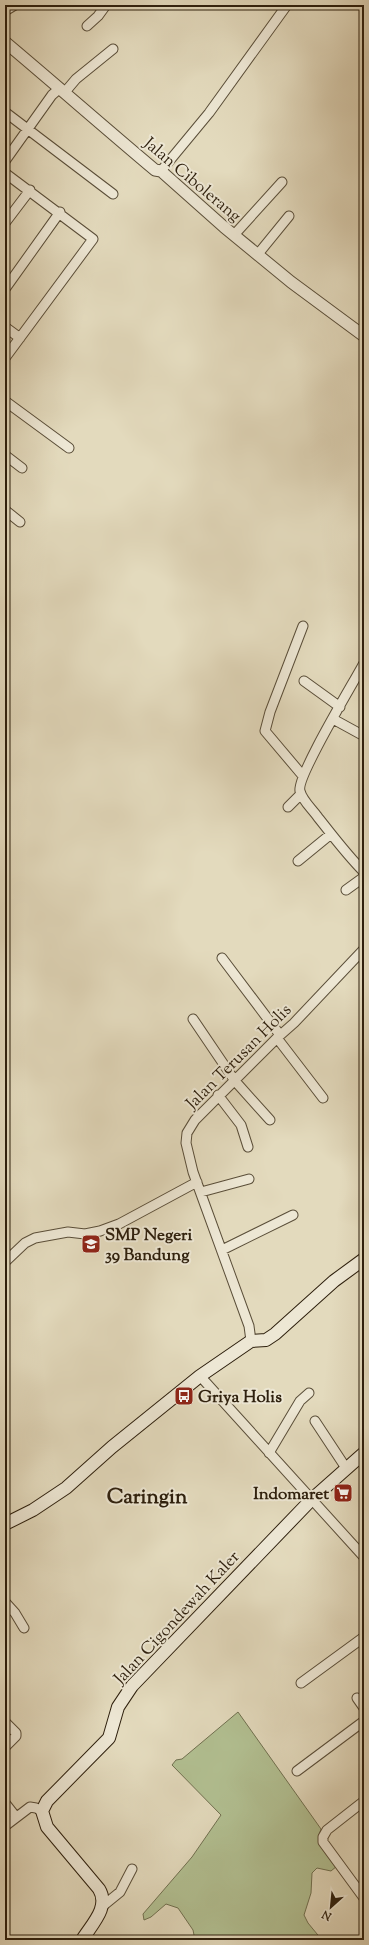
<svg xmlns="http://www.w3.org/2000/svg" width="369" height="1945" viewBox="0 0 369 1945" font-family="'Sorts Mill Goudy',serif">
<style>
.green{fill:#b2c092;stroke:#707050}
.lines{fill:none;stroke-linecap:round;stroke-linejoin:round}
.minor-casing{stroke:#5a4e39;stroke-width:11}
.tertiary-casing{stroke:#5a4e39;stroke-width:13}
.secondary-casing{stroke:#2d1f0d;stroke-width:14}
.minor{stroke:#ede7d4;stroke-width:9}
.tertiary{stroke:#ede7d4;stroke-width:11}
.secondary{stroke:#ede7d4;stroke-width:12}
.labels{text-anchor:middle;stroke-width:4;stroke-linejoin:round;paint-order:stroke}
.street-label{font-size:17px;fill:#2d1f0d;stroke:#ede7d4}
.poi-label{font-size:17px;font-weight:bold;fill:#2d1f0d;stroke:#ede7d4;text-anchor:start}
.district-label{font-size:21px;font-weight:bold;fill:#2d1f0d;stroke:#ede7d4}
</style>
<rect width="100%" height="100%" fill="#e3dabd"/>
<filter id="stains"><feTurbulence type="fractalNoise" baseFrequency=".005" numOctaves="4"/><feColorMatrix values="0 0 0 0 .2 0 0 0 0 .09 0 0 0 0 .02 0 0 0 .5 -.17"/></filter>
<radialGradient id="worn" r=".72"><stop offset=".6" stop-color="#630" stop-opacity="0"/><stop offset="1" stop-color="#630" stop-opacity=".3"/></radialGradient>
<path class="green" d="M 238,1712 L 321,1829 L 319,1835 L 337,1866 L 331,1871 L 317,1868 L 312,1873 L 311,1893 L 304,1915 L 308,1923 L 322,1940 L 195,1940 L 193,1930 L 178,1908 L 166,1904 L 151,1917 L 144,1920 L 143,1914 L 192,1857 L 221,1815 L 172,1765 L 176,1760 L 182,1759 Z"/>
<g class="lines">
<defs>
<path id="minor" d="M 5,11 L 15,5
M 87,26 L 98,16 L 106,5
M 65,92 L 76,79 L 113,49
M 5,112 L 113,194
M 5,161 L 52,95 L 60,88
M 161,171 L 209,113 L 287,5
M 5,173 L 93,239 L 5,358
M 5,223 L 30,190
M 234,235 L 282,182
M 258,254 L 289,216
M 5,289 L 60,212
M 5,327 L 20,338
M 5,401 L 69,448
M 5,455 L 22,468
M 5,510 L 20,522
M 303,626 L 270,712 L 265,731 L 303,776
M 364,663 C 354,682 296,777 300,791 C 302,800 312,809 317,816 C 332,835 347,855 364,872
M 304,681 L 340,707
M 333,719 L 364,736
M 288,807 L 301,794
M 298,861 L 331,834
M 346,890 L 364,877
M 222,958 L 280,1035
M 193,1019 L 235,1081 L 270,1120
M 277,1038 L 323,1098
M 218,1095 L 241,1125 L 248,1147
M 201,1192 L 249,1179
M 222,1250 L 293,1215
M 5,1262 L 25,1243 L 35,1238 L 68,1232 L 85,1234 L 100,1231 L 119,1224 L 197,1182
M 251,1341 L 249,1326 L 193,1172 L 186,1143 L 187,1133 L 195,1120 L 277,1038 L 294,1023 L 364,949
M 200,1376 L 364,1557
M 315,1421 L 346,1468
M 269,1453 L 300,1401 L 309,1393
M 5,1602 L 15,1613 L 24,1628
M 301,1683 L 364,1637
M 357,1698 L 364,1708
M 5,1722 L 16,1733 L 16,1736 L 5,1747
M 297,1771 L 364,1721
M 364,1801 L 327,1830 L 323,1837 L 323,1842 L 364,1898
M 5,1803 L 16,1817
M 5,1826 L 30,1807 L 36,1808 L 42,1811
M 104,1905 L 120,1892 L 132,1869"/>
<path id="tertiary" d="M 5,42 C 55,84 105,128 155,170 L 161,171 L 224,227 L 291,282 L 364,336"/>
<path id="secondary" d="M 5,1524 L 33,1510 L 66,1488 L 112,1447 L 200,1376 L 251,1341 L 266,1340 L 275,1334 L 334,1281 L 364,1259
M 82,1940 C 92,1924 110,1907 99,1889 L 47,1827 L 42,1811 L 47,1801 L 109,1738 L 118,1707 L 132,1686 L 311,1500 L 364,1453"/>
</defs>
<use href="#minor" class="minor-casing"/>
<use href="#tertiary" class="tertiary-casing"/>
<use href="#secondary" class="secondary-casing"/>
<use href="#minor" class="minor"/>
<use href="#tertiary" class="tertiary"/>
<use href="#secondary" class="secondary"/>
</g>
<defs>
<symbol id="school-square" viewBox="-11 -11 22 22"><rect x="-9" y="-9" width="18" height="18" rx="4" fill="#8f2418" stroke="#ede7d4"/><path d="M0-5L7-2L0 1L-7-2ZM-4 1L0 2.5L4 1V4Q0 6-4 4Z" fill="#fff"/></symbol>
<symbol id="bus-square" viewBox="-11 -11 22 22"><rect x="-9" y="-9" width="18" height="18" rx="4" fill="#8f2418" stroke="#ede7d4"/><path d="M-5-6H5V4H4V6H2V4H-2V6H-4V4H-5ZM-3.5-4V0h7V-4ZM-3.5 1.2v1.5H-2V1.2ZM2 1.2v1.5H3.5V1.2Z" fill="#fff"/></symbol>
<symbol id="supermarket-square" viewBox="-11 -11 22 22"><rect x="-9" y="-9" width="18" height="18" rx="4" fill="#8f2418" stroke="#ede7d4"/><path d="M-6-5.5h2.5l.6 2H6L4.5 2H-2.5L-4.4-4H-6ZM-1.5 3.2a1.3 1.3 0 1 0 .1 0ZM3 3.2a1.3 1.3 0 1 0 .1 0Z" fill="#fff"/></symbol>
</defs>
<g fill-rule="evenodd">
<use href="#school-square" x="80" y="1233" width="22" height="22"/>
<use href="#bus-square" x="173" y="1385" width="22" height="22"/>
<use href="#supermarket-square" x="332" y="1482" width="22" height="22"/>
</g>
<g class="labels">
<g class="street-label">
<text transform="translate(193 179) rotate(40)" y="6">Jalan Cibolerang</text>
<text transform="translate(238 1056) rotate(-45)" y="6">Jalan Terusan Holis</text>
<text transform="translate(176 1617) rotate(-47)" y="6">Jalan Cigondewah Kaler</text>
</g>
<g class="poi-label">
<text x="105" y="1240">SMP Negeri<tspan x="105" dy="20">39 Bandung</tspan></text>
<text x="198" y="1402">Griya Holis</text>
<text x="329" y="1499" text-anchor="end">Indomaret</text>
</g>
<g class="district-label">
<text x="147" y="1503">Caringin</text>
</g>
</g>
<rect width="369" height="1945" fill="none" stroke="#e3dabd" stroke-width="20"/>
<rect x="6" y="6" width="357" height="1933" fill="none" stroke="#2d1f0d" stroke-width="2"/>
<rect x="10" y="10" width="349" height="1925" fill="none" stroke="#2d1f0d"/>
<g transform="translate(331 1907) rotate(207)" stroke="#ede7d4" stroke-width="3" paint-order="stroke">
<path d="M0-3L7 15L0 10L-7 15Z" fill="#2d1f0d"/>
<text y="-6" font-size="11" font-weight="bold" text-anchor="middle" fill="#2d1f0d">N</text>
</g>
<rect width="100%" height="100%" filter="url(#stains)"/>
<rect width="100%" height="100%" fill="url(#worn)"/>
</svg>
